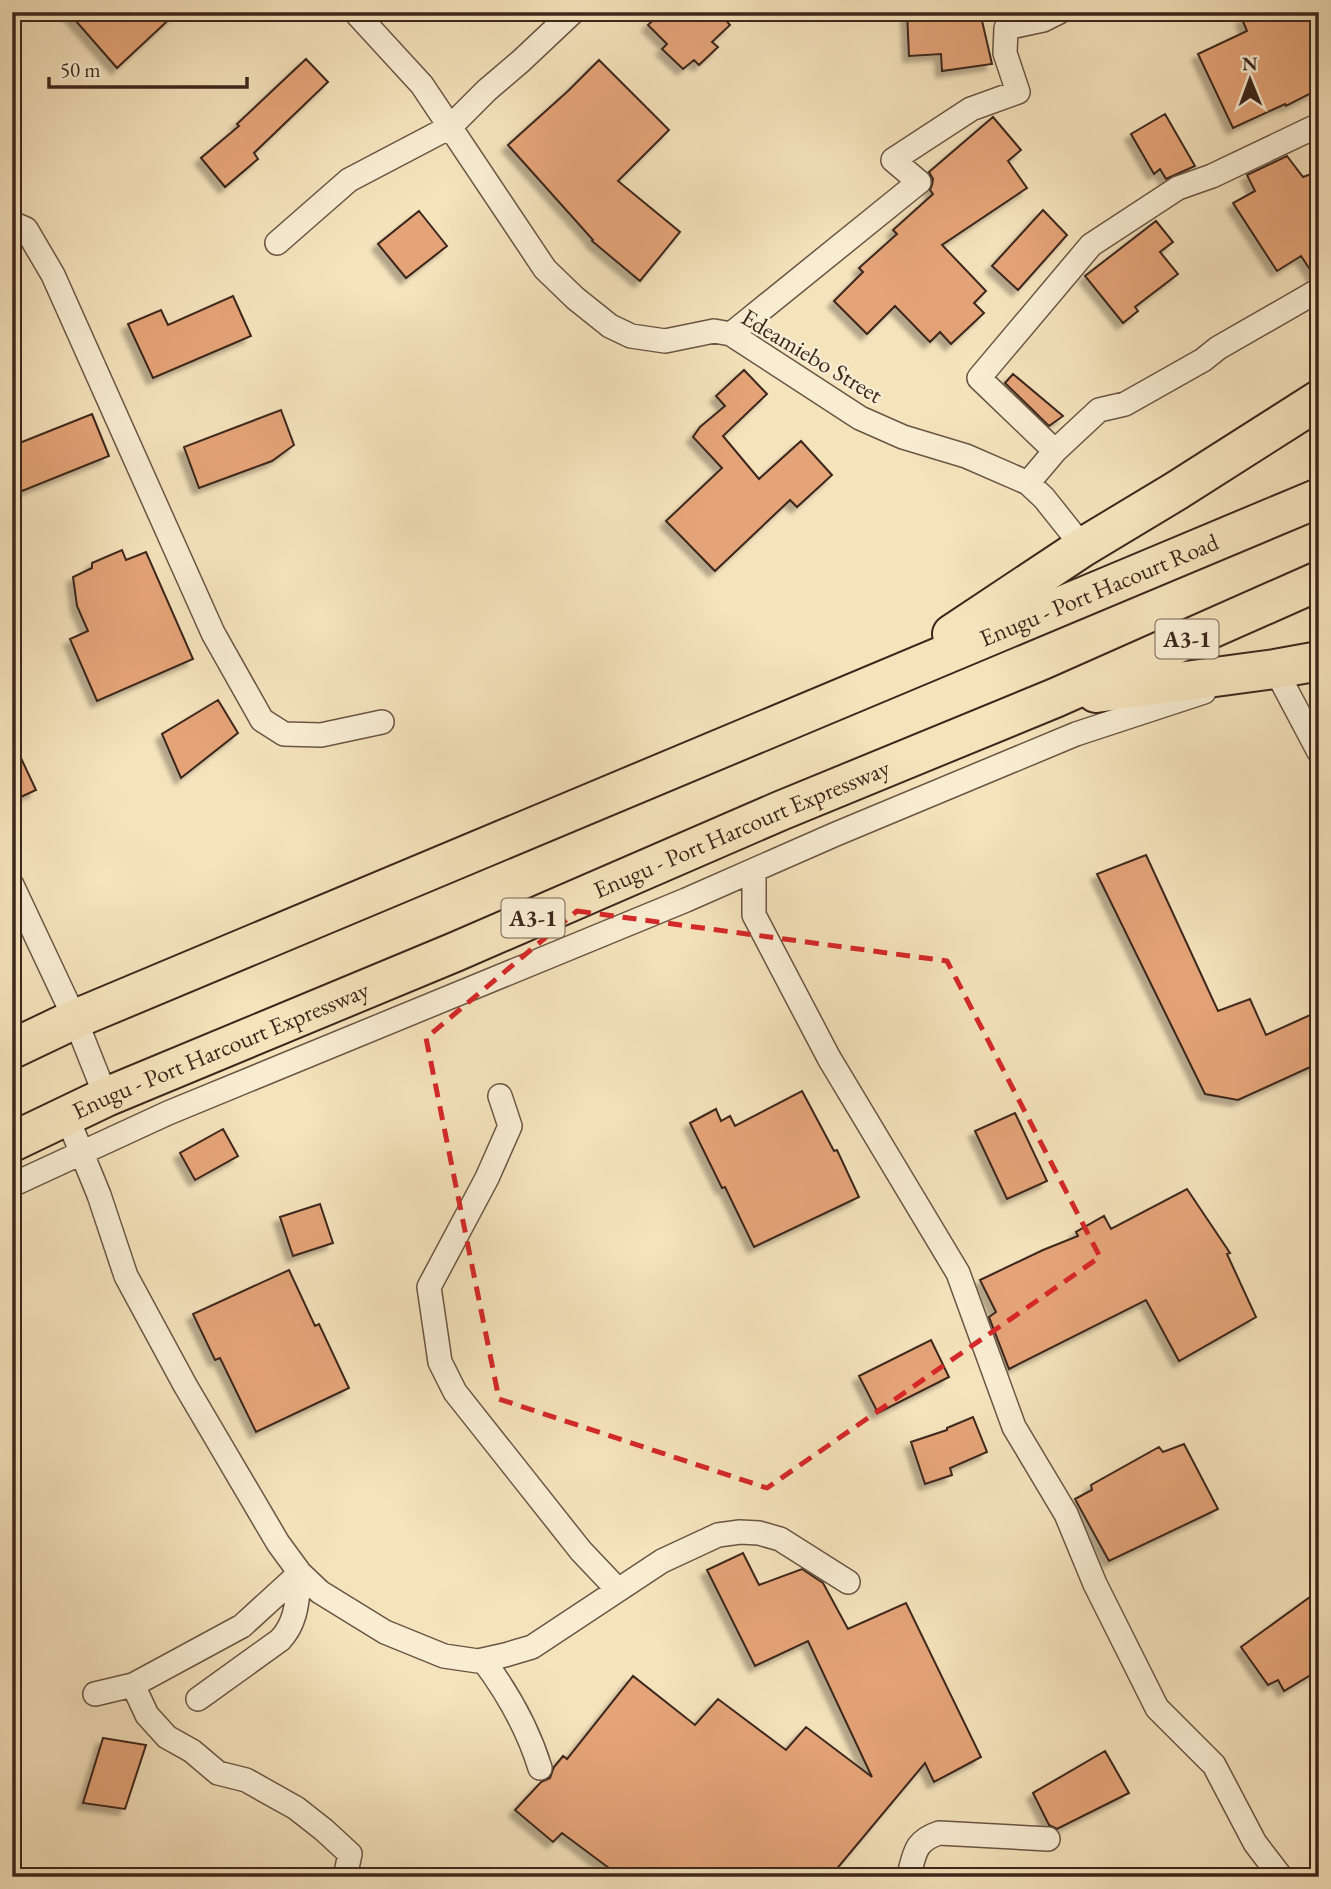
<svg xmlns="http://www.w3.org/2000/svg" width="1331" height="1889" viewBox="0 0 1331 1889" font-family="'EB Garamond',serif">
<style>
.building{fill:#e5a478;stroke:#3c261c;stroke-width:2;filter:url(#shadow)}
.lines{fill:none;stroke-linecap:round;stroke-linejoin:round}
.street-casing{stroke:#6a5544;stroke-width:26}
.highway-casing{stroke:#3c261c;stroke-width:42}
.street{stroke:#f8edd3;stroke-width:23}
.highway{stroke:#f5e3bc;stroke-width:38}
.marked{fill:none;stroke:#d62828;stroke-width:5;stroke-dasharray:14 9;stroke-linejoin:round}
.labels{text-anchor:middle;stroke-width:5;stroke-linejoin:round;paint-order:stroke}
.shield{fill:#f8edd3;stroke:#746253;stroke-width:2}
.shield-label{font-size:23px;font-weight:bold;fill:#3c261c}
.street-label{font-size:24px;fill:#3c261c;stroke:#f8edd3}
</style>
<defs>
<filter id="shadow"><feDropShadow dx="-6" dy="6" stdDeviation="2" flood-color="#0004"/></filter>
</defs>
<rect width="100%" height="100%" fill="#f5e3bc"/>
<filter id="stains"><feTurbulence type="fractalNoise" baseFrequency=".00286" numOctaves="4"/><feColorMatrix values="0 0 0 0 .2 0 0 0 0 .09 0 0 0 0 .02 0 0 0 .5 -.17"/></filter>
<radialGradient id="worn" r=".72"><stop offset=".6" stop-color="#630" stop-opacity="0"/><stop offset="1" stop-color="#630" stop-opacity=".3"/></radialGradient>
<path class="building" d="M 68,12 L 177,12 L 117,68 Z
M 662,12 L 719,12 L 730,25 L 712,42 L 718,47 L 699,65 L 694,60 L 683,69 L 662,49 L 667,44 L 648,25 Z
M 907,12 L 980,12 L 992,64 L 942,71 L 941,54 L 909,56 Z
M 1254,12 L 1319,12 L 1319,89 L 1286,106 L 1285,104 L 1233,128 L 1198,54 L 1247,31 L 1242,19 Z
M 306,59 L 328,82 L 254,153 L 258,159 L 225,187 L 201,158 L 239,126 L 237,124 Z
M 599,60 L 669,130 L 618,181 L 680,232 L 640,281 L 592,241 L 593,240 L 508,145 L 568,91 Z
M 1165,114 L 1195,166 L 1166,179 L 1160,169 L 1154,174 L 1131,134 Z
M 993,117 L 1021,150 L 1008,161 L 1027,188 L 942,245 L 986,291 L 974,303 L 984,313 L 951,344 L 940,332 L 930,342 L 895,306 L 867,334 L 834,301 L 863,272 L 859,268 L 897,234 L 893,230 L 933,194 L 930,190 L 932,185 L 933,179 L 929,172 Z
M 1287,156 L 1303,177 L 1319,171 L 1319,276 L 1315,277 L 1301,256 L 1277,271 L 1233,203 L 1255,191 L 1247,175 Z
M 1043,210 L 1067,235 L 1018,290 L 992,266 Z
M 419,211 L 447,246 L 406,278 L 378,244 Z
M 1156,221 L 1173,242 L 1160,252 L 1178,274 L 1135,307 L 1138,311 L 1123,323 L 1085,276 Z
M 233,296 L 251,336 L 153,378 L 128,324 L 161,310 L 168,325 Z
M 744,370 L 767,394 L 723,436 L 759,479 L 801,441 L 832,475 L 797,507 L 790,500 L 715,571 L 666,521 L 722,468 L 693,437 L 700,427 L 725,406 L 716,396 Z
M 1013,374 L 1063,416 L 1049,426 L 1005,383 Z
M 281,410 L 294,445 L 272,461 L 199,488 L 184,447 Z
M 92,414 L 109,456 L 12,495 L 12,446 Z
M 122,550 L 126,560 L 146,552 L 193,659 L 97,701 L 70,639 L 88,631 L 77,606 L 73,577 L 92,568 L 92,563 Z
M 218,700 L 238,733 L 181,778 L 162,734 Z
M 12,739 L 36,790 L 12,801 Z
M 1146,855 L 1218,1011 L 1250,999 L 1266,1035 L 1319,1011 L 1319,1063 L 1238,1100 L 1205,1094 L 1097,874 Z
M 802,1091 L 834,1151 L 837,1150 L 859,1197 L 754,1247 L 725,1187 L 722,1188 L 690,1123 L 716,1109 L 721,1121 L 730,1116 L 735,1126 Z
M 1015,1113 L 1047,1181 L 1007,1199 L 975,1131 Z
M 223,1129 L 238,1156 L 195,1180 L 180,1153 Z
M 1187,1189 L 1230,1253 L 1227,1254 L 1256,1317 L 1179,1361 L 1146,1300 L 1009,1369 L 989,1317 L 996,1312 L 980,1280 L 1043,1250 L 1078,1236 L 1076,1232 L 1104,1216 L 1111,1229 Z
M 320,1204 L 333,1243 L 293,1256 L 280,1217 Z
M 289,1270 L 315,1326 L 319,1324 L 349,1388 L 256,1432 L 220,1358 L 215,1360 L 193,1314 Z
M 931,1340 L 949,1377 L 878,1413 L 859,1376 Z
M 973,1417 L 987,1452 L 950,1468 L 952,1475 L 925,1484 L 911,1442 L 947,1430 L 947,1428 Z
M 1184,1444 L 1218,1509 L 1109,1561 L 1075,1499 L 1092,1490 L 1091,1485 L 1159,1447 L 1163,1452 Z
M 743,1553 L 759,1585 L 802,1569 L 823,1583 L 848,1629 L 906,1603 L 981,1757 L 934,1782 L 925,1763 L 830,1877 L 621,1877 L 562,1833 L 553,1842 L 515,1810 L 541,1782 L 550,1778 L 554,1767 L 563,1756 L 567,1759 L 633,1676 L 695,1725 L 718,1699 L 786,1750 L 806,1727 L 872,1777 L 808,1641 L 755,1666 L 707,1570 Z
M 1310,1597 L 1319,1613 L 1319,1670 L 1284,1691 L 1278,1680 L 1268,1685 L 1241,1647 Z
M 103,1738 L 146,1745 L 125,1809 L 83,1803 Z
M 1105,1751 L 1129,1793 L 1057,1829 L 1049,1825 L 1033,1793 Z"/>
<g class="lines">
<defs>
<path id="street" d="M 355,12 L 422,85 L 545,269 L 575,298 L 610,326 L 631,336 L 665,341 L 714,331 L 731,334 L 860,418 L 903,437 L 966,456 L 1028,483 L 1044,498 L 1083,547
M 12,223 L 26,229 L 53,275 L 213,633 L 262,720 L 284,734 L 321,735 L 382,722
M 277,243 L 349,180 L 450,127 L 487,90 L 521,61 L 573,12
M 731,334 L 919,182 L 893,160 L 971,109 L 1018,92 L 1005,53 L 1006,28 L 1043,20 L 1059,12
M 1055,451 L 1099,410 L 1125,404 L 1203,360 L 1218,348 L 1319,290
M 1028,483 L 1055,451 L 979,378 L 1091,245 L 1178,188 L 1212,176 L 1319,125
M 1263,673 L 1275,669 L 1319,752
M 754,870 L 754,915 L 829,1058 L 958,1273 L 1014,1427 L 1066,1514 L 1095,1584 L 1157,1708 L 1214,1765 L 1255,1843 L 1281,1877
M 12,885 L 75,1019 L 106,1097
M 500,1096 L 510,1126 L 487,1178 L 429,1287 L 440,1362 L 455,1392 L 581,1551 L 618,1590
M 67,1117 L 99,1195 L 126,1276 L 185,1385 L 278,1543 L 300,1573 L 320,1592 L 385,1632 L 444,1656 L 478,1661 L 505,1655 L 532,1647 L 662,1561 L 718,1535 L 740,1532 L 759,1533 L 780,1539 L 848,1582
M 12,1185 L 168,1113 L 686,900 L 836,834 L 1076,734 L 1204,692
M 483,1660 C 507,1692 528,1729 540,1768
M 133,1685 L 147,1715 L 167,1737 L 192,1751 L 218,1773 L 246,1780 L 296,1808 L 324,1830 L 350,1854 L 345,1877
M 95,1694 L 133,1685 L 242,1626 L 300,1573
M 198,1699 L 280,1640 C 298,1621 297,1598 300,1573
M 909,1875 C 915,1852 915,1841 939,1833 L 1048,1839"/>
<g id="highway">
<path d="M 952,634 L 1083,547 L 1176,491 L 1319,400"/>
<path d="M 1096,693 L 1275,669 L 1319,661"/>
<path id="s1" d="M 12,1049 L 75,1019 L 1319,498"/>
<path id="s2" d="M 12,1142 L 106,1097 L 455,952 L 780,811 L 1055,698 L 1319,581"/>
</g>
</defs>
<use href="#street" class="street-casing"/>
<use href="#highway" class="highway-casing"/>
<use href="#street" class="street"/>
<use href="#highway" class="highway"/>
</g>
<path class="marked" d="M 577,911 L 947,961 L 1100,1257 L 767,1488 L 499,1399 L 426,1038 Z"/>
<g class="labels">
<g class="shield">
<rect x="1155.5" y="619.5" width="63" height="39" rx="5"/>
<rect x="501.5" y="898.5" width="63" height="39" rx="5"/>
</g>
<g class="shield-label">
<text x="1187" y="647">A3-1</text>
<text x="533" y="926">A3-1</text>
</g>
<g class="street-label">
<text transform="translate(812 356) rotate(31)" y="8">Edeamiebo Street</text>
<text dy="8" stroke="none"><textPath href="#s1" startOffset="1180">Enugu - Port Hacourt Road</textPath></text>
<text dy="8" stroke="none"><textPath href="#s2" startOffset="794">Enugu - Port Harcourt Expressway</textPath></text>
<text dy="8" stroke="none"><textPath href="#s2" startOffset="228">Enugu - Port Harcourt Expressway</textPath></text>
</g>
</g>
<rect width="1331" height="1889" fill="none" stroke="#f5e3bc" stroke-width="42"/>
<rect x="14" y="14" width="1303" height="1861" fill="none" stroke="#3c261c" stroke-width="3.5"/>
<rect x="21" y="21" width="1289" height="1847" fill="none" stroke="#3c261c" stroke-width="2"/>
<g transform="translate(1250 80) rotate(359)" stroke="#f8edd3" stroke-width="5" paint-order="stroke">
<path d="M0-5L12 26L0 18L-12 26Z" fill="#3c261c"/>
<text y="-10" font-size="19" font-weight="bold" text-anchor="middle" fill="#3c261c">N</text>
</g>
<path d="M49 77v10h198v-10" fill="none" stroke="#3c261c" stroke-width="3.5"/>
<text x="60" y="77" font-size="21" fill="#3c261c" stroke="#f8edd3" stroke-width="5" paint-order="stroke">50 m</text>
<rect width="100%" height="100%" filter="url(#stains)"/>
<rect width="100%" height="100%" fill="url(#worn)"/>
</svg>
